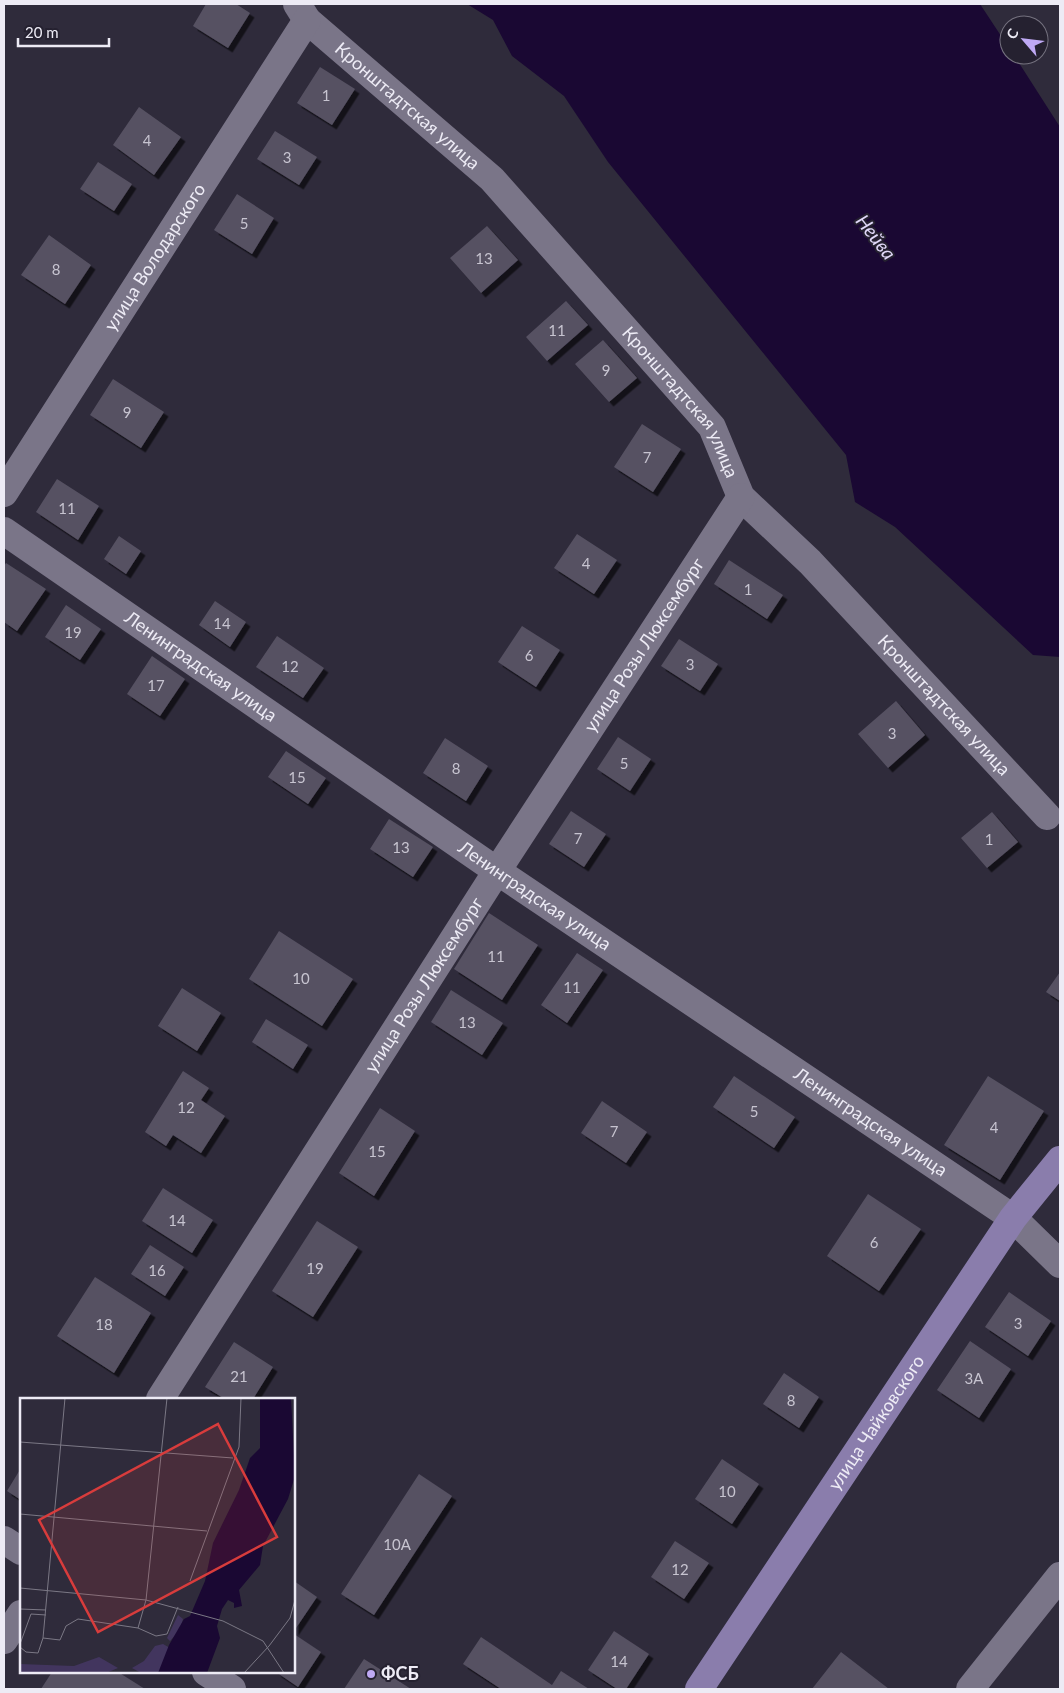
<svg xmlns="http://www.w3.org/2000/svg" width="1064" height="1693" viewBox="0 0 1064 1693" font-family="Lato,sans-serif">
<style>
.water{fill:#1a0833}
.building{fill:#565162;filter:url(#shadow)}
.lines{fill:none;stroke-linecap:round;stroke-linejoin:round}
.minor{stroke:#7a7588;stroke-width:28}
.major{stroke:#8a7dac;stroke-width:28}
.poi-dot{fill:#bfa9f4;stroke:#252130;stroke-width:2}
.labels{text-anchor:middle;stroke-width:4;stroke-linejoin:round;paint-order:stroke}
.number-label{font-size:15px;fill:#c7c4d0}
.street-label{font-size:18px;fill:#edebf5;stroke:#252130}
.poi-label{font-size:18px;font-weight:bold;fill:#edebf5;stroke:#252130;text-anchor:start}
.water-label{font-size:19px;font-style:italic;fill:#e1d9f9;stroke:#252130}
.inset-road{fill:none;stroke:#7b7885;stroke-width:1}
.view{fill:#d83c3c;fill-opacity:0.15;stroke:#d83c3c;stroke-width:2.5}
.inset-edge{fill:none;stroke:#edebf5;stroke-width:2.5}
</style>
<defs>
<filter id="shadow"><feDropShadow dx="4.5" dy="4.5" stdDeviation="0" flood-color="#0009"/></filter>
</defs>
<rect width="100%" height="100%" fill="#2f2b3b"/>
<path class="water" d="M 467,4 L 980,4 L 1009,48 L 1009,55 L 1014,55 L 1060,127 L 1060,657 L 1033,655 L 895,527 L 855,502 L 846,455 L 608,162 L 564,96 L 512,56 L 493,20 Z"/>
<path class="building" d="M 206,4 L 236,4 L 250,13 L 228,48 L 193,26 Z
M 320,67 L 355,89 L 332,125 L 297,103 Z
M 139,107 L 181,137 L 154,175 L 113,145 Z
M 275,131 L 317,157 L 299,185 L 257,159 Z
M 98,162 L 132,184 L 114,211 L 80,189 Z
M 237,194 L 274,218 L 252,254 L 214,230 Z
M 487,226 L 518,260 L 481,293 L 450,258 Z
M 49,235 L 91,265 L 65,304 L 21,275 Z
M 566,301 L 588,325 L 547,361 L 526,337 Z
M 603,340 L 637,378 L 609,402 L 575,364 Z
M 113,379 L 164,412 L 141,448 L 90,415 Z
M 642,424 L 681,449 L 653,492 L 614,467 Z
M 57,479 L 99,506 L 78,540 L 36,512 Z
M 577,534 L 617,560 L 594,594 L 554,568 Z
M 119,536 L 141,551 L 126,574 L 104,559 Z
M 729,560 L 783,595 L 767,619 L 714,584 Z
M 6,563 L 46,589 L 17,631 L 4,622 L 4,566 Z
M 215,601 L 246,622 L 230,647 L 199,625 Z
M 66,605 L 101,629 L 80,660 L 45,637 Z
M 522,626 L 560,650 L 536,687 L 498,662 Z
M 277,636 L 324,668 L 303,698 L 256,667 Z
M 679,639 L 718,664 L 700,691 L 661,666 Z
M 152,656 L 185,679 L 160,716 L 127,694 Z
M 896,701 L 925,735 L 888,768 L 858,734 Z
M 618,737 L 651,759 L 630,791 L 597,769 Z
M 445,738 L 488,766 L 466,801 L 423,773 Z
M 286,751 L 326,778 L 308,804 L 268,777 Z
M 571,811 L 606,834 L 584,867 L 549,844 Z
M 992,812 L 1018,842 L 987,868 L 961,838 Z
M 389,819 L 433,847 L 413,877 L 370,849 Z
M 489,913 L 538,945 L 502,1000 L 454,969 Z
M 279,931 L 353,979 L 322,1026 L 249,979 Z
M 577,953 L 603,970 L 567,1023 L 541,1005 Z
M 1060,972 L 1060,1001 L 1046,992 Z
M 182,988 L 221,1013 L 197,1051 L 158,1026 Z
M 451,990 L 503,1023 L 482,1055 L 431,1022 Z
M 266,1019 L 308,1045 L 293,1069 L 252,1042 Z
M 183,1071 L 209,1088 L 201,1100 L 225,1116 L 201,1153 L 173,1135 L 166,1146 L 145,1132 Z
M 734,1076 L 795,1117 L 774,1148 L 713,1107 Z
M 988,1076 L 1044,1111 L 1000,1180 L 944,1145 Z
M 602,1101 L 647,1132 L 626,1163 L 581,1133 Z
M 380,1108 L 415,1131 L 374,1196 L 339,1173 Z
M 163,1188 L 213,1220 L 192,1253 L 142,1221 Z
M 868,1194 L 921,1229 L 879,1291 L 827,1256 Z
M 317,1221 L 358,1247 L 313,1317 L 272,1291 Z
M 150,1245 L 184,1267 L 165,1296 L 131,1274 Z
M 95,1277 L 151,1313 L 114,1373 L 57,1336 Z
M 1009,1292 L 1051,1321 L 1028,1356 L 985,1327 Z
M 970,1341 L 1011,1369 L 979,1418 L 937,1390 Z
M 234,1342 L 273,1367 L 253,1399 L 225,1399 L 205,1387 Z
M 784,1373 L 819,1397 L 799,1428 L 763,1404 Z
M 722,1459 L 759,1484 L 732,1524 L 695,1499 Z
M 21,1468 L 21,1500 L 7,1491 Z
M 419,1474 L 452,1496 L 374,1615 L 341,1594 Z
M 675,1541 L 709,1563 L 684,1599 L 651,1577 Z
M 294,1581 L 317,1597 L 294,1631 Z
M 614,1631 L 649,1654 L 626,1689 L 617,1689 L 588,1670 Z
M 294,1634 L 321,1652 L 298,1687 L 276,1672 L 294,1672 Z
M 481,1637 L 552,1685 L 561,1671 L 589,1689 L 501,1689 L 463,1664 Z
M 841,1652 L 889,1689 L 812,1689 Z
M 364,1659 L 411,1689 L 344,1689 Z
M 52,1672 L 118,1672 L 145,1689 L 41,1689 Z"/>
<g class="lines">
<g class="minor">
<path id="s1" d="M 297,4 L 307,20 L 492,179 L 712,427 L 741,497 L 810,562 L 1047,816"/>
<path id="s2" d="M 4,493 L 307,20"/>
<path id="s3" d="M 4,531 L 497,871 L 1013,1218 L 1060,1264"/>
<path id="s4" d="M 160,1399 L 497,871 L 741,497"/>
<path d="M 4,1540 L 21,1551"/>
<path d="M 4,1640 L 21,1614"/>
<path d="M 206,1672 L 232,1689"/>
<path d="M 970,1689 L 1060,1576"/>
</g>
<path class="major" id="s5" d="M 699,1689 L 1013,1218 L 1060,1160"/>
</g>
<circle class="poi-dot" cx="371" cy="1674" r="5"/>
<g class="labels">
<g class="number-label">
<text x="326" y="101">1</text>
<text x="147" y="146">4</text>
<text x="287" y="163">3</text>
<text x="244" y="229">5</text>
<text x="484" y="264">13</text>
<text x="56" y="275">8</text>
<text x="557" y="336">11</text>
<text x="606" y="376">9</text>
<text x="127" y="418">9</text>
<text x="647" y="463">7</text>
<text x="67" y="514">11</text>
<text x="586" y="569">4</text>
<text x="748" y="595">1</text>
<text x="222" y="629">14</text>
<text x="73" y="638">19</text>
<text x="529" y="661">6</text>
<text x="690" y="670">3</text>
<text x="290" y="672">12</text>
<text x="156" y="691">17</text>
<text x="892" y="739">3</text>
<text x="624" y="769">5</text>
<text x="456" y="774">8</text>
<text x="297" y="783">15</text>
<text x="578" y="844">7</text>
<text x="989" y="845">1</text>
<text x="401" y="853">13</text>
<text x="496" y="962">11</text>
<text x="301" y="984">10</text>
<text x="572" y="993">11</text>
<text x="467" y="1028">13</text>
<text x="186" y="1113">12</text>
<text x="754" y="1117">5</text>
<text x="994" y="1133">4</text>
<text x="614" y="1137">7</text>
<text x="377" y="1157">15</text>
<text x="177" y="1226">14</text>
<text x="874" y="1248">6</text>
<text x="315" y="1274">19</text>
<text x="157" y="1276">16</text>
<text x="1018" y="1329">3</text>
<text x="104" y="1330">18</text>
<text x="239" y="1382">21</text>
<text x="974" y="1384">3А</text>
<text x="791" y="1406">8</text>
<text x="727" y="1497">10</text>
<text x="397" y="1550">10А</text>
<text x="680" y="1575">12</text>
<text x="619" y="1667">14</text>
</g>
<g class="street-label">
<text dy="6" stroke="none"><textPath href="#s1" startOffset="151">Кронштадтская улица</textPath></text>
<text dy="6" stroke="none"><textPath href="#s2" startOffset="280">улица Володарского</textPath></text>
<text dy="6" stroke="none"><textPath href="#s1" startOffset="556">Кронштадтская улица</textPath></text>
<text dy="6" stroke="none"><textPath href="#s4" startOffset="896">улица Розы Люксембург</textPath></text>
<text dy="6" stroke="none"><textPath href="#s3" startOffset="239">Ленинградская улица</textPath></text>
<text dy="6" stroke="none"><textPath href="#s1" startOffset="961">Кронштадтская улица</textPath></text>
<text dy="6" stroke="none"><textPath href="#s3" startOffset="644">Ленинградская улица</textPath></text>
<text dy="6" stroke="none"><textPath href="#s4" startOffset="491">улица Розы Люксембург</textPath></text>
<text dy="6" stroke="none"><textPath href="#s3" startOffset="1049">Ленинградская улица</textPath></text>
<text dy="6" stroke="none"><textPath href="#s5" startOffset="320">улица Чайковского</textPath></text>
</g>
<g class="poi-label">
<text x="381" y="1680">ФСБ</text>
</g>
<g class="water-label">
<text transform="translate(876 237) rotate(52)" y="7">Нейва</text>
</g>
</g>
<g transform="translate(20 1398)">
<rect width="275" height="275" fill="#2f2b3b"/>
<path d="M 158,217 L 163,221 L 160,232 L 150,243 L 147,240 ZM 143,246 L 150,250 L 141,274 L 121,275 L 112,270 L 124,263 L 135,248 ZM 79,259 L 98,270 L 86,275 L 0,275 L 0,266 L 54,268 Z" fill="#42355e"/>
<path d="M 240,0 L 271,0 L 275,78 L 268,101 L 243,148 L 240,167 L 219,192 L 222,208 L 214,210 L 214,205 L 208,202 L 202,211 L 197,228 L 200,240 L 187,275 L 138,275 L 149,247 L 164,221 L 170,218 L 185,183 L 193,145 L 219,92 L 230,60 L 240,50 Z" fill="#1a0833"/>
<path class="inset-road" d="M 0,44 L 213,60M 0,116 L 187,133M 170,183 L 219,49 L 221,0M 0,190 L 126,202 L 203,223 L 243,243 L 264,275M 0,211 L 26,212M 118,230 L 126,202 L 147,0M 23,240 L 40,242 L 46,228 L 58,221 L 118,230 L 136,238 L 147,236 L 158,209M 0,246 L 11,216 L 26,217M 0,249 L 6,254 L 18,255 L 23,240 L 45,0M 224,275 L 249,248 L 270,220 L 275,202"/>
<path class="view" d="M 198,26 L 257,139 L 78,234 L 19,122 Z"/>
<rect width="275" height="275" class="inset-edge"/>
</g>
<rect width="1064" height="1693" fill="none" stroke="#edebf5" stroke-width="10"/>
<g transform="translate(1024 40) rotate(298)"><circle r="24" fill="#252130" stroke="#75727f"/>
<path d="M0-4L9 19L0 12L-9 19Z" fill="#bfa9f4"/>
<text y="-8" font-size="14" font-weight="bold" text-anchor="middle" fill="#edebf5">С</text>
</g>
<path d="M18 38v8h91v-8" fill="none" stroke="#edebf5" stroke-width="2.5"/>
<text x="25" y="38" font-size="15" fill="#edebf5" stroke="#252130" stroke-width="4" paint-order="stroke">20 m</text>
</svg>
